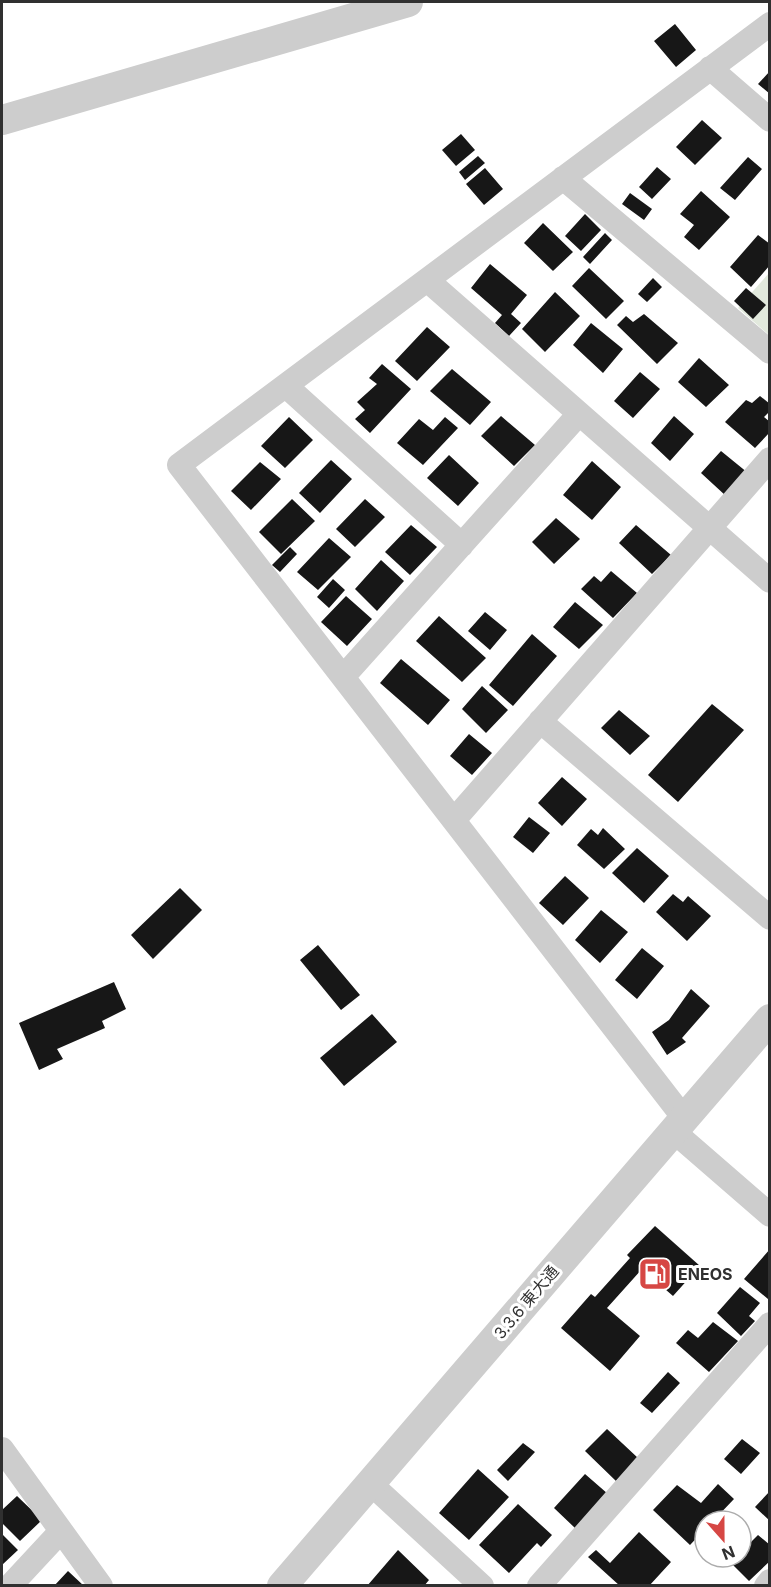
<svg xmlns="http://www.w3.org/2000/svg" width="771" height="1587" viewBox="0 0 771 1587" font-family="Inter,'Noto Sans JP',sans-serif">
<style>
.green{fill:#e2e9dd}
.building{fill:#171717}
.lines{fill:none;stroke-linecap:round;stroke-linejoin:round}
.minor{stroke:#cdcdcd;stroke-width:24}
.tertiary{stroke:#cdcdcd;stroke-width:30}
.labels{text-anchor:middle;stroke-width:6;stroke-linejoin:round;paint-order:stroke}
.poi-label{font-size:16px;font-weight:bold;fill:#303030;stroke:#fff;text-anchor:start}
.street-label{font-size:16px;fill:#303030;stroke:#fff}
</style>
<rect width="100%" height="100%" fill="#fff"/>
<path class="green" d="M 769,273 L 769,335 L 738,308 Z"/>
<path class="building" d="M 675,24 L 696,50 L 676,67 L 654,41 Z
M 770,71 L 770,94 L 758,84 Z
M 702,120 L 722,138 L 695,165 L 676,147 Z
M 461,134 L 475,150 L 456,166 L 442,150 Z
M 478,156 L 485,163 L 465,180 L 459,172 Z
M 748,157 L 762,169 L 735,200 L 720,188 Z
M 657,167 L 671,179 L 652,199 L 639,187 Z
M 485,168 L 503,189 L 484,205 L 466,184 Z
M 701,191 L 730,217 L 699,250 L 684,237 L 694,225 L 680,214 Z
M 630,193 L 652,209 L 644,220 L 622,204 Z
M 585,214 L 601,230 L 581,251 L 565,236 Z
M 543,223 L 573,252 L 553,271 L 524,243 Z
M 605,233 L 612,240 L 590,264 L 583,257 Z
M 758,235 L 770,244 L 770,265 L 751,287 L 730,267 Z
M 490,264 L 527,295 L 511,314 L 521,323 L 509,336 L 495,323 L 502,315 L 471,288 Z
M 589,268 L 624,301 L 606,319 L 572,286 Z
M 653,278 L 662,287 L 647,302 L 638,294 Z
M 746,288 L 766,305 L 753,319 L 734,301 Z
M 555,292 L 580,316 L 545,352 L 522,329 Z
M 644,314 L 678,343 L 657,364 L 617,325 L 626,316 L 633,322 Z
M 591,323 L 623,349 L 603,373 L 573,345 Z
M 427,327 L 450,347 L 417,381 L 395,361 Z
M 699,358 L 729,385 L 706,407 L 678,382 Z
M 382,364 L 411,389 L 370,433 L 355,419 L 365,410 L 357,402 L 377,384 L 369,378 Z
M 452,369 L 491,402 L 470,425 L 430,391 Z
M 640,372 L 660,389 L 633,418 L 614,401 Z
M 760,396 L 770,404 L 770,411 L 764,417 L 770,422 L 770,432 L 755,448 L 725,422 L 746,400 L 752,403 Z
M 501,416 L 535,445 L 514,466 L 481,436 Z
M 674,416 L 694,434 L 670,461 L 651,443 Z
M 289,417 L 313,440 L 285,468 L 261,446 Z
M 445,417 L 458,428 L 423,465 L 397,443 L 419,419 L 433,430 Z
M 721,451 L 748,473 L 726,496 L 701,473 Z
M 449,455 L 479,483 L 458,506 L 427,478 Z
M 331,460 L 352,479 L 320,513 L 299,493 Z
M 592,461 L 621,487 L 592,520 L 563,495 Z
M 260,462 L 281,479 L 251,510 L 231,491 Z
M 292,499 L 315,521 L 281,554 L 259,532 Z
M 365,499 L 385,517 L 355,547 L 336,529 Z
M 556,518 L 580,539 L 554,564 L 532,542 Z
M 411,525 L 437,547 L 410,575 L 385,552 Z
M 636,525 L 671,555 L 652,574 L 619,543 Z
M 329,538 L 351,557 L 318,590 L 297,572 Z
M 290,547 L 297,554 L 280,572 L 272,565 Z
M 381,560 L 404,581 L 377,611 L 355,589 Z
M 611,571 L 637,593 L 613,618 L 581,589 L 594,576 L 601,582 Z
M 333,579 L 345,590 L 329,608 L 317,597 Z
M 346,596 L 372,619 L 347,646 L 321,622 Z
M 575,602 L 603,625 L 579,649 L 553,627 Z
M 485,612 L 507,630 L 490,650 L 468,631 Z
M 439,616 L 486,658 L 462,682 L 416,641 Z
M 532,634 L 557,656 L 513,706 L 489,685 Z
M 401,659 L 450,700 L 428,725 L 380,683 Z
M 482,686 L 508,710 L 486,733 L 462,709 Z
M 712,704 L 744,730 L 678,802 L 648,775 Z
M 619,710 L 650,736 L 630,755 L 601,728 Z
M 469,734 L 492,753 L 472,775 L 450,756 Z
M 562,777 L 587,799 L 562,826 L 538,803 Z
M 529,817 L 550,833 L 533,853 L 513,837 Z
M 603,828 L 625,849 L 604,869 L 577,845 L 591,829 L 598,835 Z
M 637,848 L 669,876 L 644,903 L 612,873 Z
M 565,876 L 589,898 L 563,925 L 539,903 Z
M 180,888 L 202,910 L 153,959 L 131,935 Z
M 673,894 L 683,902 L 688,896 L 711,916 L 687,941 L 656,912 Z
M 601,910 L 628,932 L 600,963 L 575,940 Z
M 318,945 L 360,995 L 341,1010 L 300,960 Z
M 642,948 L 664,966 L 637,999 L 615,980 Z
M 114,982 L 126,1009 L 102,1021 L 105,1028 L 57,1049 L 63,1059 L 39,1070 L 19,1023 Z
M 691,989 L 710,1006 L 682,1038 L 686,1042 L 667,1055 L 652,1032 L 669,1020 Z
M 372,1014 L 397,1042 L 344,1086 L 320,1058 Z
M 655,1226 L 700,1266 L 673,1296 L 642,1269 L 607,1308 L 640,1336 L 610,1371 L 561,1328 L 591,1294 L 595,1297 L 630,1258 L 627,1255 Z
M 770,1249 L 770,1297 L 768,1299 L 744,1279 Z
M 740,1287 L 760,1303 L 749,1316 L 755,1321 L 741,1336 L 717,1313 Z
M 713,1322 L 738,1341 L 709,1372 L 676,1343 L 688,1330 L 698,1338 Z
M 668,1372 L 680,1383 L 652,1413 L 640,1403 Z
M 607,1429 L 638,1458 L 616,1481 L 585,1451 Z
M 742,1439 L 760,1453 L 741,1474 L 724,1459 Z
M 523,1443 L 535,1452 L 508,1481 L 497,1470 Z
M 478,1469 L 509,1497 L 469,1540 L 439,1513 Z
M 585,1474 L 608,1494 L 575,1528 L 554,1508 Z
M 718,1484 L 734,1499 L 713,1521 L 705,1521 L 705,1529 L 690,1545 L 653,1510 L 677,1485 L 701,1503 Z
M 770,1491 L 770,1521 L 755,1507 Z
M 17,1496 L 42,1520 L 20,1541 L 2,1523 L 2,1510 Z
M 518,1504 L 552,1535 L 541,1547 L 537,1543 L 509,1573 L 479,1545 Z
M 639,1532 L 671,1562 L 649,1586 L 620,1586 L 588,1557 L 596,1550 L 610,1563 Z
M 3,1535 L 18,1550 L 2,1565 L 2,1536 Z
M 758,1535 L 770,1545 L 770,1561 L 749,1581 L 730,1562 L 736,1557 L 741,1557 L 741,1552 Z
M 398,1550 L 429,1580 L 424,1586 L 367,1586 Z
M 68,1571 L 84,1586 L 54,1586 Z"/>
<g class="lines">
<path class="minor" d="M 710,68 L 770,120
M 563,178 L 770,352
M 427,280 L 770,581
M 286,386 L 462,545
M 343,677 L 579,414
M 540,721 L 770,918
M 454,820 L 770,459
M 683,1117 L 179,465 L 770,24
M 672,1130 L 770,1215
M 2,1449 L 101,1586
M 371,1484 L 482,1586
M 10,1586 L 61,1531
M 539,1586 L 770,1324
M 766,1586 L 770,1581"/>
<path class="tertiary" d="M 2,120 L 408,2
M 282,1586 L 770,1019"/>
</g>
<defs>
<symbol id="fuel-square" viewBox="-11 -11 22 22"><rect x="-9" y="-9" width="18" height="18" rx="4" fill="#d64744" stroke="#fff"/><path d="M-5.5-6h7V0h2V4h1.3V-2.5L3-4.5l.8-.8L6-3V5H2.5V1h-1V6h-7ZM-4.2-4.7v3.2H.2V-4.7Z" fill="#fff"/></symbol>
</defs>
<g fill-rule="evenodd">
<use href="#fuel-square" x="636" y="1255" width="38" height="38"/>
</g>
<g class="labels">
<g class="poi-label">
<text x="678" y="1280">ENEOS</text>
</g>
<g class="street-label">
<text transform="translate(526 1302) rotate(-50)" y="6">3.3.6 東大通</text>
</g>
</g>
<rect width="771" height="1587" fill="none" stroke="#303030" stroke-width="6"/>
<g transform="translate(723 1539) rotate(159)"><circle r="28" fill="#ffffff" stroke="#acacac" stroke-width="1.5"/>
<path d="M0-4.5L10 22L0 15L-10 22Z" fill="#d64744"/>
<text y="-9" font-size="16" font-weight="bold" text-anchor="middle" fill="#303030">N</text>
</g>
</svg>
